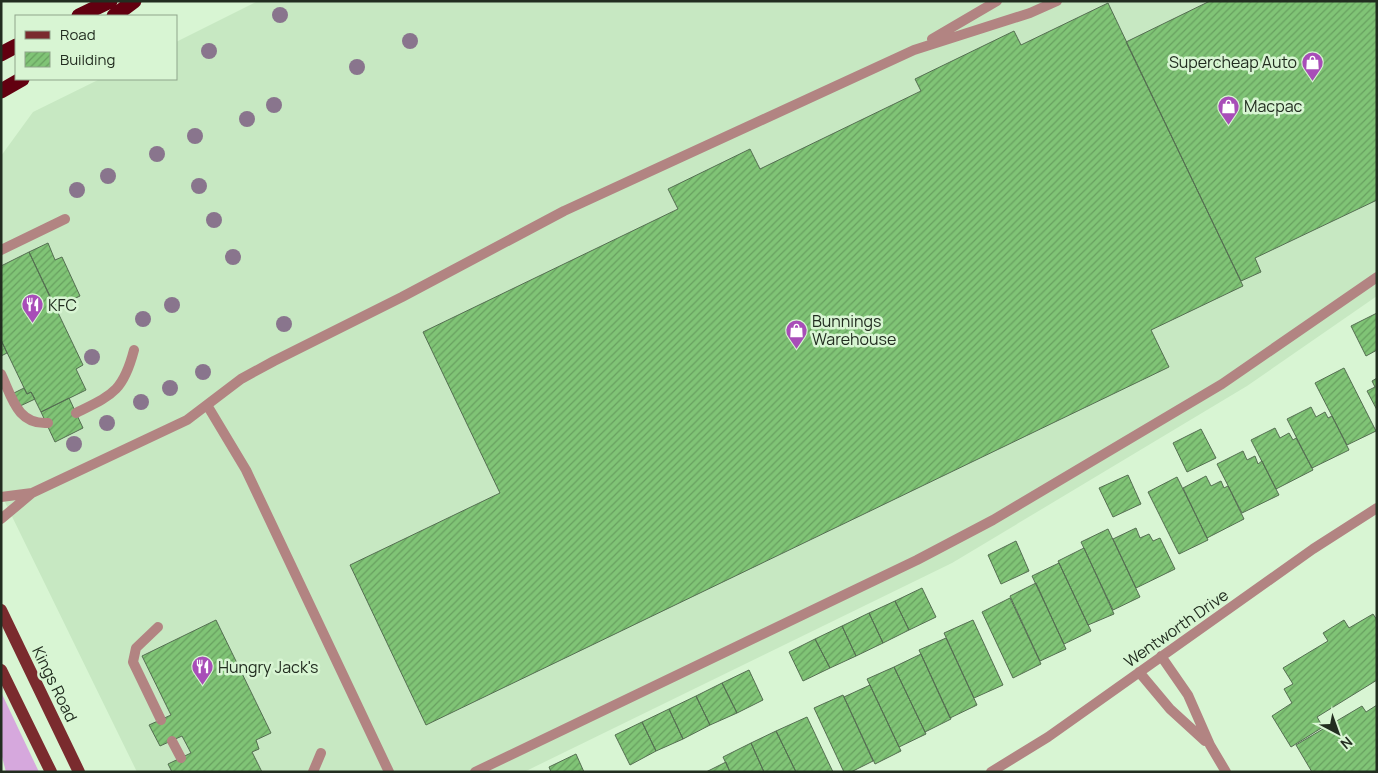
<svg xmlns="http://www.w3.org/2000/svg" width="1378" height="773" viewBox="0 0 1378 773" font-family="Manrope,sans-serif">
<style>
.built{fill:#c7e8c2}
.grass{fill:#d6a8dd}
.building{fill:url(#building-hatch);stroke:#556e52}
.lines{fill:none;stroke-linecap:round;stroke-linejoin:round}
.lane{stroke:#b28482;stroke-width:10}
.street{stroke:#b28482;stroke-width:10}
.primary{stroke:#7a2b2e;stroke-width:12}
.highway{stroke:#620010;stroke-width:15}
.tree{fill:#89758d}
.labels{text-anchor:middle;stroke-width:5;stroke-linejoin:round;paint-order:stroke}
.poi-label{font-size:16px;fill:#222d20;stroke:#d8f5d3;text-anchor:start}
.street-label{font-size:16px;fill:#222d20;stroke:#d8f5d3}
</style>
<defs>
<pattern id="building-hatch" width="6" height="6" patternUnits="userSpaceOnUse" patternTransform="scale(1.25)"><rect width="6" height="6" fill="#80c476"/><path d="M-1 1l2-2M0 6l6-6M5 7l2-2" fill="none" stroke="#68a060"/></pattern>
</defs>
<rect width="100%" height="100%" fill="#d8f5d3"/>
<path class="built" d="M 258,1 L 1377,1 L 1377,296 L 1247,386 L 952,563 L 524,772 L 137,772 L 1,494 L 1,156 L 33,112 L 100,79 L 176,79 L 176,42 Z"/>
<path class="grass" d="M 1,692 L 39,772 L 6,772 L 1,753 Z"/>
<path class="building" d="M 1210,1 L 1377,1 L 1377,200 L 1255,258 L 1261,272 L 1241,281 L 1126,42 Z
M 1108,3 L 1243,286 L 1151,330 L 1169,367 L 426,725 L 350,565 L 500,493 L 423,332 L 678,209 L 668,189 L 750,149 L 760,169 L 921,91 L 915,79 L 1014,31 L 1021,45 Z
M 48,243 L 55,260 L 62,257 L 80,296 L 55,308 L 29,252 Z
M 29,252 L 83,365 L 76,369 L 86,390 L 41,412 L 31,392 L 27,394 L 1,340 L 1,266 Z
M 1377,313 L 1377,350 L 1366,356 L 1351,326 Z
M 1,340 L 7,353 L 1,356 Z
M 1344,368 L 1376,431 L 1347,445 L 1315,383 Z
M 1377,378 L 1377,410 L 1367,391 L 1375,387 L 1372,381 Z
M 24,388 L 27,394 L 31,392 L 35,399 L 18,407 L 12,394 Z
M 69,398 L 83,428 L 55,442 L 41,412 Z
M 1311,407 L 1316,417 L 1325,412 L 1328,418 L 1332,416 L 1349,450 L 1312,468 L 1287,419 Z
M 1275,428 L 1280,438 L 1289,433 L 1293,440 L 1296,438 L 1313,470 L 1276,489 L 1251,440 Z
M 1201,429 L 1216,458 L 1187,472 L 1173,443 Z
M 1243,451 L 1247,460 L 1255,456 L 1258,464 L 1262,461 L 1279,495 L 1242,513 L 1217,464 Z
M 1128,475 L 1141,504 L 1113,517 L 1099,488 Z
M 1206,476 L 1211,486 L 1221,481 L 1224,488 L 1228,486 L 1244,519 L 1207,538 L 1183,488 Z
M 1177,477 L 1208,540 L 1179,554 L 1148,492 Z
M 1136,528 L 1140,538 L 1149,534 L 1153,541 L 1160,538 L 1175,569 L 1136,588 L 1113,539 Z
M 1108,529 L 1140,597 L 1113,610 L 1081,542 Z
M 1016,541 L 1029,571 L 1001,584 L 988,555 Z
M 1084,548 L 1114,614 L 1088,625 L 1058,561 Z
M 1059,563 L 1091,631 L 1064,644 L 1032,576 Z
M 1036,583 L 1066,649 L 1040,661 L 1010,596 Z
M 922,588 L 936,617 L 909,630 L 895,601 Z
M 1010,598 L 1041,664 L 1013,678 L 982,612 Z
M 895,601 L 909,630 L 883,643 L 869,613 Z
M 869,613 L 883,643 L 856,656 L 842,626 Z
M 1373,614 L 1377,620 L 1377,680 L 1317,717 L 1323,727 L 1291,747 L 1272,716 L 1292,703 L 1284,689 L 1293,684 L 1283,668 L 1328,641 L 1323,633 L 1344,620 L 1349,628 Z
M 216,620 L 271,733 L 256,740 L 259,749 L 252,752 L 262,772 L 172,772 L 168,764 L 191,753 L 182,736 L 160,746 L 149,725 L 171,715 L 142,656 Z
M 973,620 L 1003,685 L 974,698 L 944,633 Z
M 842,626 L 856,656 L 830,668 L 815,639 Z
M 946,638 L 977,705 L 950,718 L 919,650 Z
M 815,639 L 830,668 L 803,681 L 789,652 Z
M 921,654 L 951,719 L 925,732 L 894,667 Z
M 894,667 L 926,734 L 899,747 L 867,679 Z
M 749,670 L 763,700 L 737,713 L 722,683 Z
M 722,683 L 737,713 L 710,725 L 696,696 Z
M 870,685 L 901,751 L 875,764 L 844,697 Z
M 843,695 L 873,761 L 851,772 L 844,772 L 814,708 Z
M 696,696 L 710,725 L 683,739 L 669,709 Z
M 1377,705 L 1377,772 L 1312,772 L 1296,745 L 1362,706 L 1366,712 Z
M 669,709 L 683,739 L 656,751 L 642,722 Z
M 807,717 L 833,772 L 796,772 L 776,731 Z
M 642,722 L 656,751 L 630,765 L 615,735 Z
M 776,731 L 796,772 L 764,772 L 751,743 Z
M 751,743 L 764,772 L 730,772 L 723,757 Z
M 576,754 L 584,772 L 551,772 L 549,767 Z
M 726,762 L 730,772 L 706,772 Z"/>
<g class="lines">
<path class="lane" d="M 932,39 L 997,1
M 1,250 L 65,219
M 1,374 C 12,397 17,425 48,423
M 207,405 L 246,470 L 389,772
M 76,413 C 112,395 123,392 134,350
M 1,497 L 32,493
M 1,519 L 32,493 L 187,420 L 241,379 L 274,361 L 402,297 L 564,211 L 914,50 L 1030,13 L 1057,1
M 158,627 L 136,648 L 133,662 L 161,720
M 172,741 L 181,758
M 313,772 L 321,753
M 475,772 L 917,560 L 993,520 L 1222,384 L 1377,277"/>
<path class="street" d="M 1161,656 L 1188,695 L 1210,745 L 1226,772
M 1139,672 L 1170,709 L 1205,741
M 991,772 L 1048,737 L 1313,549 L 1377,508"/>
<path class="primary" d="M 1,610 L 79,772
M 1,670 L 51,772"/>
<path class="highway" d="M 79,16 L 110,1
M 114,16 L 134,1
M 1,54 L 16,46
M 1,91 L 22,79"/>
</g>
<g class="tree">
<circle cx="280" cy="15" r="8"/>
<circle cx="410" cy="41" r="8"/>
<circle cx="209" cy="51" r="8"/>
<circle cx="357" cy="67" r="8"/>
<circle cx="274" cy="105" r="8"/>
<circle cx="247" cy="119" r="8"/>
<circle cx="195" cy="136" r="8"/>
<circle cx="157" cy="154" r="8"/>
<circle cx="108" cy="176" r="8"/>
<circle cx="199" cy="186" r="8"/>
<circle cx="77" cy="190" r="8"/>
<circle cx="214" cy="220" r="8"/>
<circle cx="233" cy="257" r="8"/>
<circle cx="172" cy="305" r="8"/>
<circle cx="143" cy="319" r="8"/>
<circle cx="284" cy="324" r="8"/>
<circle cx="92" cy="357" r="8"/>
<circle cx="203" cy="372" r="8"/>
<circle cx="170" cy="388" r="8"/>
<circle cx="141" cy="402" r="8"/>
<circle cx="107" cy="423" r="8"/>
<circle cx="74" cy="444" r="8"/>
</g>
<defs>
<symbol id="shop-pin" viewBox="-11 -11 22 30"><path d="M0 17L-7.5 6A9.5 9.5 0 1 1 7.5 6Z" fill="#a84db8" stroke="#d8f5d3"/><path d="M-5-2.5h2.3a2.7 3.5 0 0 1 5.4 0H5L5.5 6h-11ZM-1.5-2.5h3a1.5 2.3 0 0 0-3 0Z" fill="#fff"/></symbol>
<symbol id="restaurant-pin" viewBox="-11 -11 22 30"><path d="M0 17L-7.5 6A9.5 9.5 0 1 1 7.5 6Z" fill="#a84db8" stroke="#d8f5d3"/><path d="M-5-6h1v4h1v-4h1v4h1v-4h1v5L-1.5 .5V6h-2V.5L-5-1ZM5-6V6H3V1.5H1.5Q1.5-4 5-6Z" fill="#fff"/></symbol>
</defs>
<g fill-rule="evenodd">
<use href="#shop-pin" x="1300" y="50" width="25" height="34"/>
<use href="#shop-pin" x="1216" y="94" width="25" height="34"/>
<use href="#restaurant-pin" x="20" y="292" width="25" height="34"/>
<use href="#shop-pin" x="784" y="318" width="25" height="34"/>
<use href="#restaurant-pin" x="190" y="654" width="25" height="34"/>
</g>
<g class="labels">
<g class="poi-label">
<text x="1297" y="68" text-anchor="end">Supercheap Auto</text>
<text x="1244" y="112">Macpac</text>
<text x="48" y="311">KFC</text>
<text x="812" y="327">Bunnings<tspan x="812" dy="18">Warehouse</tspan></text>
<text x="218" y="673">Hungry Jack's</text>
</g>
<g class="street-label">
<text transform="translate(1176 628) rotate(-35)" y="6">Wentworth Drive</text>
<text transform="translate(55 684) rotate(64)" y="6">Kings Road</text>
</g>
</g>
<rect width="1378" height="773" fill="none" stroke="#222d20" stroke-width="5"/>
<rect x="15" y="15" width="162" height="65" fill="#d8f5d3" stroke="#8fa58b"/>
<rect x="25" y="31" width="25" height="8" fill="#7a2b2e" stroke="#8fa58b"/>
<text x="60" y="40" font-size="15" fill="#222d20">Road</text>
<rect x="25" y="52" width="25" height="15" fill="url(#building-hatch)" stroke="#8fa58b"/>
<text x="60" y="65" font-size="15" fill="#222d20">Building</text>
<g transform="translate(1338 733) rotate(139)" stroke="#d8f5d3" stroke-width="4" paint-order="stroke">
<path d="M0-4L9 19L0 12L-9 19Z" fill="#222d20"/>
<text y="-8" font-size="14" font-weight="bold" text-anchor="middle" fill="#222d20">N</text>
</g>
</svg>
